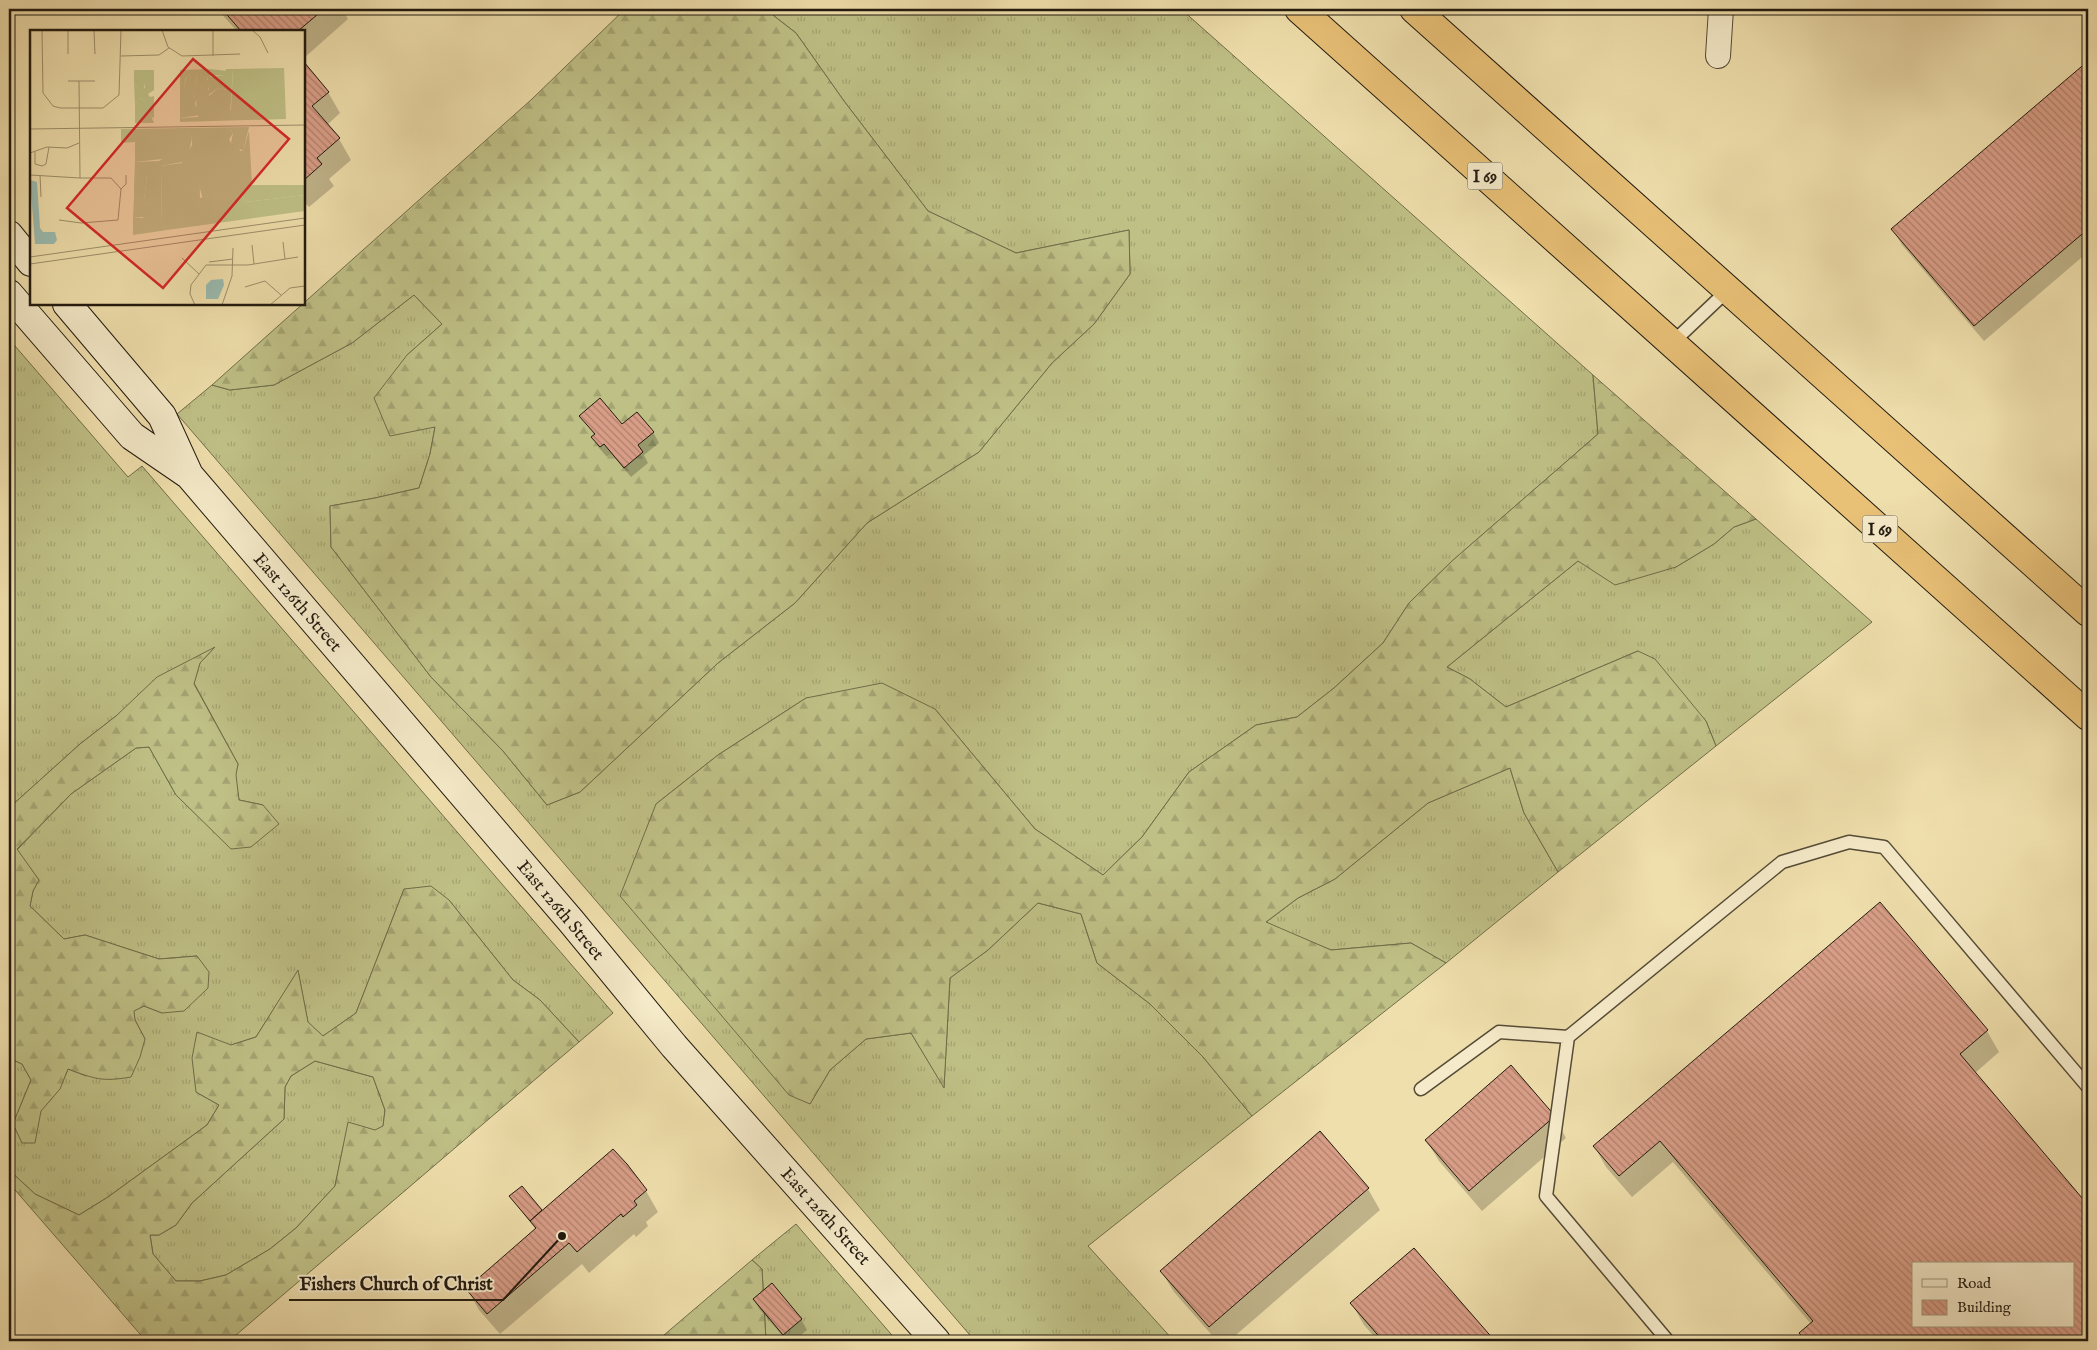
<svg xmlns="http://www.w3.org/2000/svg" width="2097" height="1350" viewBox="0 0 2097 1350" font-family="'IM FELL English',serif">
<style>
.grass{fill:url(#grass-tufts);stroke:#706d4a}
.forest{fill:url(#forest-firs);stroke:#706d4a;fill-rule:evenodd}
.shadow{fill:#0003;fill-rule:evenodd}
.building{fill:url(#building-back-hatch);stroke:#221a0f;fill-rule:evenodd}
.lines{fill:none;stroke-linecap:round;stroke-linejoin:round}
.lane-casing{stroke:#554b36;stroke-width:15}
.street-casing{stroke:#554b36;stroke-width:26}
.secondary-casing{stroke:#221a0f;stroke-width:30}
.highway-casing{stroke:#221a0f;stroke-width:30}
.lane{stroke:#f5eac9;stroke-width:12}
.street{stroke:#f5eac9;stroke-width:24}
.secondary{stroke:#f5eac9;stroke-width:28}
.highway{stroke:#e8c076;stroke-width:28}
.labels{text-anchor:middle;stroke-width:4;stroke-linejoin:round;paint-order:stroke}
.shield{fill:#f5eac9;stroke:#615847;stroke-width:1}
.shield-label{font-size:16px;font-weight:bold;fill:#221a0f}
.street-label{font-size:18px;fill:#221a0f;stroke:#f5eac9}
.inset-road{fill:none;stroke:#9d906d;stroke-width:1}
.view{fill:#d62828;fill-opacity:0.15;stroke:#d62828;stroke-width:2.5}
.inset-edge{fill:none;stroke:#221a0f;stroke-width:2.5}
.leader{fill:none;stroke:#221a0f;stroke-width:2}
.callout-dot{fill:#221a0f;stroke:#f5eac9;stroke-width:2}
.callout-label{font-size:19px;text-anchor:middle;font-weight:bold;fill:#221a0f;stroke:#f5eac9;stroke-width:4;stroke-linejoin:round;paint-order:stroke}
</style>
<defs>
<pattern id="grass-tufts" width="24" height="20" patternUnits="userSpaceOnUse" patternTransform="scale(1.25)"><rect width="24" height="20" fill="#bfc086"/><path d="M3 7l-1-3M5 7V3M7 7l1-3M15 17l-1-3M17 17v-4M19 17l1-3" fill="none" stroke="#a4a472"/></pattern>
<pattern id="forest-firs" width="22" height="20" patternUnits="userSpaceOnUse" patternTransform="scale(1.25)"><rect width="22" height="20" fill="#bfc086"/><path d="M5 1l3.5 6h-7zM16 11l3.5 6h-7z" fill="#a4a472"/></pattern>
<pattern id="building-back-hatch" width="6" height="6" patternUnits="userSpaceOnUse" patternTransform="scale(1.25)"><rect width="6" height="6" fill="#d89d86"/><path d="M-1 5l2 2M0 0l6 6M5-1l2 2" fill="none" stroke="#af7f6c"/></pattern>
</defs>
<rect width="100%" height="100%" fill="#efdfac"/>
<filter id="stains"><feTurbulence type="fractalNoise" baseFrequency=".004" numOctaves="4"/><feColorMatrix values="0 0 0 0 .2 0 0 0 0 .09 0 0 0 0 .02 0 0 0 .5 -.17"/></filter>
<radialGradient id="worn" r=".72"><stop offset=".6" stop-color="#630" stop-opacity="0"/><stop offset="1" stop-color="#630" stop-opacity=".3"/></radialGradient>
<path class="grass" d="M 773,9 L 1181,9 L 1593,375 L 1598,434 L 1452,561 L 1409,603 L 1383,643 L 1334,688 L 1297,717 L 1256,725 L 1189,772 L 1142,837 L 1103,875 L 1035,829 L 935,709 L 806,698 L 718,755 L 656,804 L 810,1104 L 830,1070 L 866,1039 L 911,1033 L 944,1087 L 950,978 L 988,950 L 1038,903 L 1081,914 L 1097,963 L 1150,1004 L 1203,1057 L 1252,1116 L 1088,1246 L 1174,1341 L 975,1341 L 177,414 L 212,385 L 230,390 L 274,385 L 352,343 L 414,295 L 442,324 L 407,355 L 435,427 L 430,454 L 419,488 L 375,498 L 330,506 L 331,547 L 431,677 L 503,751 L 547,805 L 580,792 L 718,663 L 795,603 L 867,523 L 979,452 L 1052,363 L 1094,324 L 1130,274 L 1129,230 L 1016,253 L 928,211 L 844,101 L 796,33 L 774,16 Z
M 9,339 L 128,477 L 142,466 L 613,1013 L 579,1042 L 540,1000 L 513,980 L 449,900 L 404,889 L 356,1013 L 323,1036 L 308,1023 L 298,971 L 256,1037 L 231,1045 L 196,1092 L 219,1105 L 207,1125 L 108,1197 L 79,1215 L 35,1194 L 9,1170 L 9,1058 L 22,1064 L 31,1080 L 13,1124 C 44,1109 55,1102 68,1069 L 86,1076 L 145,1039 L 135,1020 L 133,1011 L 144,1006 L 162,1013 L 197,956 L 159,959 L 85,935 L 64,939 L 30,906 L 33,891 L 39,880 L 17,850 L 71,794 L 136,748 L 149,747 L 176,795 L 231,848 L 263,805 L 239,800 L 235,775 L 238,764 L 194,683 L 200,663 L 213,649 L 116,716 L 80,744 L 9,808 Z
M 1756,519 L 1872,622 L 1716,746 L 1706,721 L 1638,651 L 1506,707 L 1470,679 L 1447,667 L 1578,561 L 1676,567 L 1714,544 L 1734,527 Z
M 1510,768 L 1524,813 L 1558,872 L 1446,963 L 1411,943 L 1331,950 L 1265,923 L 1298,898 L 1335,879 L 1428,803 Z
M 315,1061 L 373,1077 L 385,1110 L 383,1127 L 344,1143 L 335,1186 L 296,1228 L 270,1249 L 226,1275 L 200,1281 L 176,1281 L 153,1254 L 150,1235 L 159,1235 L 176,1225 L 192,1203 L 284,1119 L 285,1087 L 291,1076 Z
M 796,1224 L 897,1341 L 766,1341 L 762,1269 L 752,1260 Z"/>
<path class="forest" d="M 625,9 L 773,9 L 774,16 L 796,33 L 844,101 L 928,211 L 1016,253 L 1129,230 L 1130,274 L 1094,324 L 1052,363 L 979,452 L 867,523 L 795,603 L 718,663 L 580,792 L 547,805 L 503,751 L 431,677 L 331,547 L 330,506 L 375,498 L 419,488 L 430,454 L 435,427 L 390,436 L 374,398 L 407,355 L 442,324 L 414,295 L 352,343 L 274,385 L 230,390 L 212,385 L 532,99 Z
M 1593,375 L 1756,519 L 1734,527 L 1714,544 L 1676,567 L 1615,585 L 1578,561 L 1447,667 L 1470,679 L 1506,707 L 1638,651 L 1655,659 L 1706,721 L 1716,746 L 1558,872 L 1524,813 L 1510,768 L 1428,803 L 1335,879 L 1298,898 L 1266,922 L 1331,950 L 1411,943 L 1446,963 L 1252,1116 L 1203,1057 L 1150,1004 L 1097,963 L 1081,914 L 1038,903 L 988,950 L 950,978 L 944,1088 L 911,1033 L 866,1039 L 830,1070 L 810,1104 L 789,1095 L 620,896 L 656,804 L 718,755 L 806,698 L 882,683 L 935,709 L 1035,829 L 1103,875 L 1142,837 L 1189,772 L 1256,725 L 1297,717 L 1334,688 L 1383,643 L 1409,603 L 1452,561 L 1598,434 Z
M 215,647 L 200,663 L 194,684 L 238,764 L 236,775 L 239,800 L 263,805 L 279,824 L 251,847 L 231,849 L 176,795 L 149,747 L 136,748 L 71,794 L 17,849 L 39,880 L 33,891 L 30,906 L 64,939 L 85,935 L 159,959 L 197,956 L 209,972 L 208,988 L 184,1011 L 162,1013 L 144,1006 L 134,1011 L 135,1020 L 145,1039 L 140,1057 L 131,1077 C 102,1082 95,1079 68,1069 L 60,1089 L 41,1111 L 35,1143 L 22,1143 L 13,1124 L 31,1080 L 22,1064 L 9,1058 L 9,808 L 80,744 L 116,716 L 157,677 Z
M 431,886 L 449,900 L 513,980 L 540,1000 L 579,1042 L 229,1341 L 146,1341 L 9,1183 L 9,1170 L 35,1194 L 79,1215 L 108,1197 L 207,1125 L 219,1105 L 196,1092 L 192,1058 L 197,1032 L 231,1045 L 256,1037 L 298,970 L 308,1022 L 323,1036 L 356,1013 L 404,889 ZM 315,1061 L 373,1077 L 385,1110 L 383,1126 L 375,1130 L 348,1122 L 335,1186 L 296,1228 L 270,1249 L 226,1275 L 200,1281 L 176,1281 L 153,1254 L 150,1235 L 159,1235 L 176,1225 L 192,1203 L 284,1119 L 285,1087 L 291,1076 Z
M 752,1260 L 762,1269 L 766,1341 L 657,1341 Z"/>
<path class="shadow" d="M 217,9 L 342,9 L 348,19 L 304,58 L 304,31 L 237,31 Z
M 2088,63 L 2088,252 L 1984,341 L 1902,245 L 1893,229 Z
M 304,64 L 328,92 L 340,113 L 327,125 L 339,139 L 351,160 L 329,179 L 334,186 L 309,207 L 304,202 Z
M 581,416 L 653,432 L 659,443 L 644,455 L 648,463 L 631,477 L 611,453 L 607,457 L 599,448 L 593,438 L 595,436 Z
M 1879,904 L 1987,1031 L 1999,1052 L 1975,1073 L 2088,1207 L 2088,1341 L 1805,1341 L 1801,1333 L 1811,1324 L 1673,1162 L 1632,1197 L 1606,1167 L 1594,1146 ZM 1913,1264 L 2073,1264 L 2073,1326 L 1913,1326 Z
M 1554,1117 L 1566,1138 L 1482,1211 L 1439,1161 L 1426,1140 Z
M 522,1187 L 542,1212 L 646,1191 L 658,1212 L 646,1222 L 648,1226 L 636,1237 L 634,1234 L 589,1273 L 582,1264 L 500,1334 L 479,1310 L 467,1289 L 536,1230 L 514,1201 Z
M 1368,1189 L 1380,1210 L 1229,1341 L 1217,1341 L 1174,1292 L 1161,1271 Z
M 1413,1250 L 1493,1341 L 1378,1341 L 1364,1325 L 1352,1304 Z
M 754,1300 L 801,1319 L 807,1330 L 794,1341 L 787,1341 L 760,1310 Z"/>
<path class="building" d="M 222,9 L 324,9 L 298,31 L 241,31 Z
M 2088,61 L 2088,229 L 1974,326 L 1891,229 Z
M 304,62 L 329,92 L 312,106 L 340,138 L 317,158 L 322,164 L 304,180 Z
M 600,398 L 622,424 L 637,412 L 654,432 L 638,445 L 643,452 L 624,468 L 604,444 L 600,447 L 591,437 L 595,434 L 579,416 Z
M 1880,902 L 1988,1030 L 1960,1054 L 2088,1205 L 2088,1341 L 1804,1341 L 1805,1340 L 1799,1333 L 1813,1321 L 1660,1141 L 1619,1176 L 1593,1146 ZM 1913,1264 L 2073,1264 L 2073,1326 L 1913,1326 Z
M 1511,1065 L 1555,1116 L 1469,1191 L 1425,1140 Z
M 1320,1131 L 1369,1188 L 1209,1327 L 1160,1271 Z
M 613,1149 L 627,1164 L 647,1190 L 634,1201 L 637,1205 L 623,1217 L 621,1214 L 577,1252 L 569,1243 L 487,1314 L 466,1289 L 536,1228 L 530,1221 Z
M 522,1186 L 542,1210 L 530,1221 L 509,1196 Z
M 1414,1248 L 1495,1341 L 1383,1341 L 1350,1303 Z
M 772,1283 L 802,1319 L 783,1335 L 753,1299 Z"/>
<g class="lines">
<defs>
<path id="lane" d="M 1672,343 L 1728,290
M 1421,1089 L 1499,1032 L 1568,1037
M 1668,1341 L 1546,1196 L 1568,1037 L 1782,862 L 1849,842 L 1884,847 L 2088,1087"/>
<path id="street" d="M 1718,56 L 1721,9"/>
<path id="secondary" d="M 9,235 L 31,262
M 9,294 L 132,436 L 189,475 L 571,921 L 674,1046 L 936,1341
M 67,304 L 162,416 L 189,475"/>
<path id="highway" d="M 1299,9 L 2088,716
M 1414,9 L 2088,612"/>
</defs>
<use href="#lane" class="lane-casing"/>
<use href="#street" class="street-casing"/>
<use href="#secondary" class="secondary-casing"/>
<use href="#highway" class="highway-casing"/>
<use href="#lane" class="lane"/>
<use href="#street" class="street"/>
<use href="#secondary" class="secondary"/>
<use href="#highway" class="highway"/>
</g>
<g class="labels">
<g class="shield">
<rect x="1467.5" y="162.5" width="35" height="27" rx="4"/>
<rect x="1862.5" y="515.5" width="35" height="27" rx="4"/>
</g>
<g class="shield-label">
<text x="1485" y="182">I 69</text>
<text x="1880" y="535">I 69</text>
</g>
<g class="street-label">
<text transform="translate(298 602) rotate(49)" y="6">East 126th Street</text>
<text transform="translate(561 910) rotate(50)" y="6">East 126th Street</text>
<text transform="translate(826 1216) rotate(48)" y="6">East 126th Street</text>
</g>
</g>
<g transform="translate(30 30)">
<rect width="275" height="275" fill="#efdfac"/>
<path d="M 254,38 L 256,89 L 150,92 L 150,88 L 168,87 L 166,70 L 171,72 L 166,57 L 167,42 L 180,39 L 198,41 L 195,45 L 177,46 L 179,66 L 188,58 L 197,60 L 197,75 L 185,75 L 190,81 L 201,80 L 203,39 ZM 104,40 L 112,40 L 115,43 L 114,60 L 109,60 L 104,52 ZM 157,45 L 162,46 L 165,66 L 160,72 L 156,69 L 154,57 ZM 110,68 L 116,72 L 124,93 L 105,93 L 105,75 ZM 219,97 L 213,121 L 201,113 L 203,103 L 200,100 L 169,100 L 170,168 L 188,163 L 211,163 L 215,172 L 275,165 L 275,181 L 137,200 L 132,197 L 131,136 L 152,133 L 162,115 L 162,108 L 158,100 L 133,104 L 131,112 L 126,112 L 132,118 L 132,129 L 105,132 L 105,112 L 91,113 L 91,99 ZM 117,144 L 114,171 L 104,168 L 104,155 ZM 125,172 L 125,188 L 117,203 L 103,205 L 103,187 L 113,188 L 118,174 Z" fill="#bfc086"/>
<path d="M 180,39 L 167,43 L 166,57 L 173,62 L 170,66 L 172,73 L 166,70 L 165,74 L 171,85 L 150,88 L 150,40 ZM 160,45 L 165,66 L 160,71 L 156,69 L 158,67 L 154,57 L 156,47 ZM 196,39 L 203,39 L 200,86 L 198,82 L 183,80 L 184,75 L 197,74 L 197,60 L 188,58 L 177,66 L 179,58 L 174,54 L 178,50 L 176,43 L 181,47 L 195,45 ZM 112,40 L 124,40 L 124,60 L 118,64 L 120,67 L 124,66 L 124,88 L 117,84 L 116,72 L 110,68 L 105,75 L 104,52 L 109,60 L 115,58 ZM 158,100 L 162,108 L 157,131 L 131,136 L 132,197 L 137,200 L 117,203 L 121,189 L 125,188 L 125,173 L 118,174 L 115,187 L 103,187 L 104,168 L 114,170 L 117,145 L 104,155 L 105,132 L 129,131 L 132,129 L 132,119 L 125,111 L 131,112 L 132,101 ZM 169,100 L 200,100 L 203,103 L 199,110 L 202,114 L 208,112 L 210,121 L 213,121 L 219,101 L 222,155 L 275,155 L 275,165 L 215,172 L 211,163 L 188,163 L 180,166 L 175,176 L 168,152 Z" fill="#bfc086" fill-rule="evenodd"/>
<path d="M 0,150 L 7,152 L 10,198 L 13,202 L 25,202 L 27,210 L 24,214 L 5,214 ZM 193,249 L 194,255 L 188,269 L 176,269 L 176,255 L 181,250 Z" fill="#9bbcb1"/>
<path class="inset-road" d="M 12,0 L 13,63 L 23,76 L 30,78 L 73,78 L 89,65 L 91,0M 38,0 L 38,24M 64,0 L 65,24M 132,0 L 138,17 L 152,26 L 210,24M 165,0 L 195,0M 222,0 L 230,7 L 238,23M 183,1 L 183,26M 91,26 L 129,25 L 139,18M 38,51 L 65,51M 0,99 L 275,95M 5,122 L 5,134 L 12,136 L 16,134 L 19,117M 0,123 L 17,117 L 37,118 L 49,113M 0,145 L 50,148 L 49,51M 10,145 L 11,167M 91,159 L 96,154 L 96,145M 29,190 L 51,193 L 88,190 L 91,159 L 81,148 L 50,148M 253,212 L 255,229M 222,215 L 224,234M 0,227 L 275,188M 152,228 L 169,244M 179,232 L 203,229M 0,234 L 275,195M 215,257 L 235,251 L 251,265M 165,275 L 160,264 L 161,255 L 176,235 L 218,235 L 268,227M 192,275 L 202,246 L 203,218M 240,275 L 260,258 L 275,256"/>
<path class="view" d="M 163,29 L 259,109 L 133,258 L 37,178 Z"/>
<rect width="275" height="275" class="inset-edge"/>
</g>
<path class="leader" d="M562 1236L503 1300H289"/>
<circle class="callout-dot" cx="562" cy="1236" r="5"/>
<g class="callout-label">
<text x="396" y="1290">Fishers Church of Christ</text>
</g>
<rect width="2097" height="1350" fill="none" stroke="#efdfac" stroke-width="30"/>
<rect x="10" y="10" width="2077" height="1330" fill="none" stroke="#221a0f" stroke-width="2.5"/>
<rect x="15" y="15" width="2067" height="1320" fill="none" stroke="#221a0f"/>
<rect x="1912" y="1262" width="162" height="65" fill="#f5eac9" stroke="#a1977f"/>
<rect x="1922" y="1279" width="25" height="8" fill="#f5eac9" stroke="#a1977f"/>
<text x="1957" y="1288" font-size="15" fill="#221a0f">Road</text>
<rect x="1922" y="1300" width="25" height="15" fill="url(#building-back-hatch)" stroke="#a1977f"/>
<text x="1957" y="1312" font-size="15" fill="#221a0f">Building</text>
<rect width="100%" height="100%" filter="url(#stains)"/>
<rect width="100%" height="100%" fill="url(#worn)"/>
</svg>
